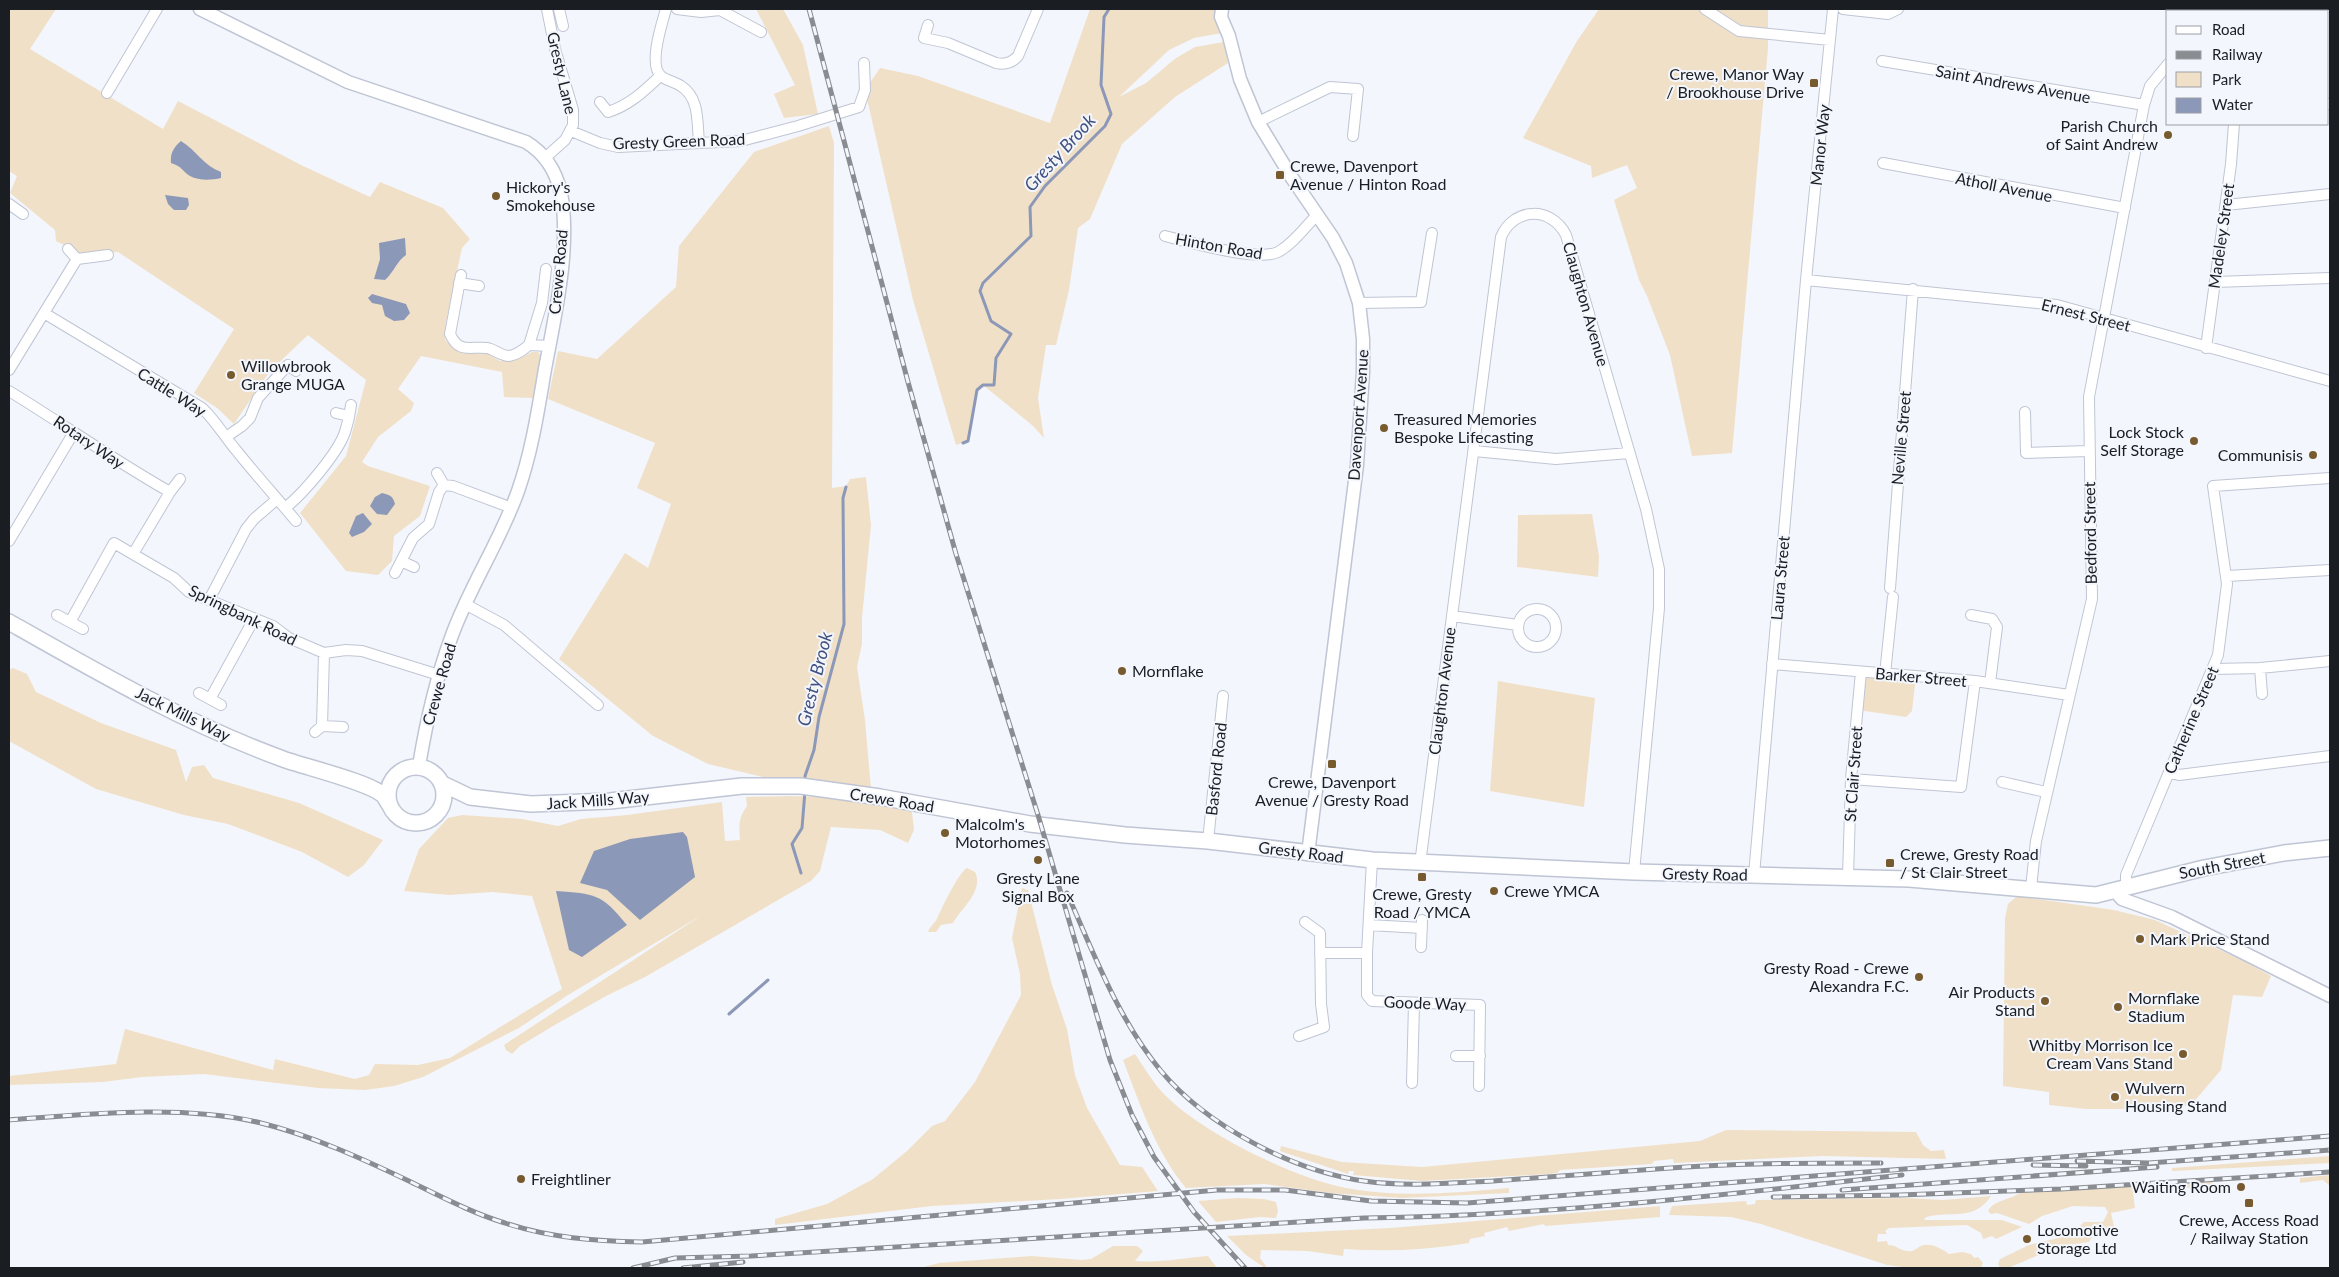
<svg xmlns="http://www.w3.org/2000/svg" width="2339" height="1277" viewBox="0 0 2339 1277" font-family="Lato,sans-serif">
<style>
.green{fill:#f1e0c8;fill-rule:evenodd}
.water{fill:#8c98b7}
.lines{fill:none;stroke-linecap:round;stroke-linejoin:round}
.stream{stroke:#8c98b7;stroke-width:3}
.minor-casing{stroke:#bfc5d4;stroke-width:12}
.tertiary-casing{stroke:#bfc5d4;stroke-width:15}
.secondary-casing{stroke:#bfc5d4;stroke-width:18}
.minor{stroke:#fff;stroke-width:10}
.tertiary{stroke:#fff;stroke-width:12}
.secondary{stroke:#fff;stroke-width:15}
.rail-casing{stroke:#898c91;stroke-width:5}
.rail{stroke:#f3f6fc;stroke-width:3;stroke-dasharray:9;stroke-linecap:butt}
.poi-dot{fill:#775b2e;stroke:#f3f6fc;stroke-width:2}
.labels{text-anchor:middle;stroke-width:4;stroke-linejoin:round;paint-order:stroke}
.street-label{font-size:16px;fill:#1a1d22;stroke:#f3f6fc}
.poi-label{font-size:16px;fill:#1a1d22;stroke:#f3f6fc;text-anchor:start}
.water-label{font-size:18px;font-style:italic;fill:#41517f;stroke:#f3f6fc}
</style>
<rect width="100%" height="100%" fill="#f3f6fc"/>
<path class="green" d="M 9,9 L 56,9 L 30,49 L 163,129 L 178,101 L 303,166 L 370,197 L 380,182 L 443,208 L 470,239 L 462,248 L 446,322 L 445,340 L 454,349 L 471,353 L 488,354 L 500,361 L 517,360 L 532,352 L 538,352 L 542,357 L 533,398 L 504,397 L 502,372 L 421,356 L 398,389 L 414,403 L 411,411 L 378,437 L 362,462 L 368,466 L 430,486 L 420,516 L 394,536 L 392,561 L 378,575 L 346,571 L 300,513 L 346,456 L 366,380 L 308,335 L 270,371 L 234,424 L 217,408 L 194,393 L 234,329 L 118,252 L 82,254 L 56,241 L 55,230 L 10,193 L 17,176 L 9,171 ZM 406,255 C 397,261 394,272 385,280 L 375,279 L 380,259 Z
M 756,9 L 783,9 L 803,45 L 818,114 L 784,118 L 774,94 L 795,85 Z
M 1090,9 L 1220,9 L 1222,33 L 1194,38 L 1169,50 L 1119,97 L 1146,83 L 1176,58 L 1195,47 L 1224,42 L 1228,63 L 1175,97 L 1122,144 L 1090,219 L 1078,228 L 1069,290 L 1056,345 L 1046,345 L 1038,398 L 1044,438 L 1032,425 L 983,385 L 977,390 L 968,441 L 956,445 L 913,300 L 865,90 L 880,68 L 918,76 L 1050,123 Z
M 1599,9 L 1768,9 L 1768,48 L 1732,453 L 1692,456 L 1670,355 L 1647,296 L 1639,280 L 1614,200 L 1637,188 L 1627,165 L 1592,178 L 1591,166 L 1523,138 L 1577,41 Z
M 829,126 L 834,143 L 832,488 L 846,486 L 850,479 L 866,477 L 871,525 L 862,618 L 862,644 L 857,667 L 865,720 L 871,789 L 801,779 L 763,777 L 708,764 L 653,736 L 559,659 L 625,553 L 648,568 L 671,504 L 637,488 L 655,443 L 548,399 L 558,351 L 597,359 L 676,287 L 679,246 L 754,152 Z
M 1592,514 L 1599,556 L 1598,577 L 1517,567 L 1518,515 Z
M 13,668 L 27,674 L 36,692 L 101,723 L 176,750 L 186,782 L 192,767 L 204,765 L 213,778 L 299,803 L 383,840 L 364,865 L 348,877 L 302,852 L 228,824 L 184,815 L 96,789 L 9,741 L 9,670 Z
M 1861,672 L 1916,676 L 1912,711 L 1906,717 L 1858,710 Z
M 1498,681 L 1595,698 L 1584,807 L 1490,791 Z
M 790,796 L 820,797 L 907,809 L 912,812 L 914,830 L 908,843 L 880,830 L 831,827 L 820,871 L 811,881 L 645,977 L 606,996 L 553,1026 L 520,1046 L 512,1054 L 506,1050 L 504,1045 L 702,915 L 568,995 L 519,1028 L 423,1077 L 394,1086 L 365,1090 L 318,1088 L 204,1074 L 142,1077 L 103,1082 L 9,1085 L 9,1076 L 116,1064 L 125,1029 L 273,1070 L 275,1059 L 355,1079 L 369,1075 L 375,1064 L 418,1065 L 450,1058 L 562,989 L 532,896 L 492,892 L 449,895 L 404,891 L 419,849 L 448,818 L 462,815 L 522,819 L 558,826 L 581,819 L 627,815 L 722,802 L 725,841 L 740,840 C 739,827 738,818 747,806 L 746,797 Z
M 967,868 L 975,872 C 984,891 962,907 953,923 L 941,925 L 936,932 L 928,932 C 930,926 934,924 937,919 C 941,909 959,872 967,868 Z
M 1022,888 L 1028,890 L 1052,985 L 1067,1029 L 1075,1075 L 1087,1108 L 1120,1165 L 1142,1167 L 1158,1191 L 1060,1199 L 932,1206 L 775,1225 L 775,1219 L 827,1204 L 873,1179 L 907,1151 L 932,1126 L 945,1121 L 975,1082 L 1021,995 L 1020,974 L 1012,938 Z
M 2017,896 L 2114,910 L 2155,920 L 2246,962 L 2271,976 L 2262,997 L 2233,995 L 2221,1070 L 2192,1104 L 2166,1110 L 2128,1105 L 2127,1109 L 2086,1109 L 2049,1105 L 2049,1092 L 2003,1086 L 2005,918 L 2008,904 Z
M 1135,1054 C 1144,1067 1152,1081 1162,1092 C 1198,1131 1293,1178 1346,1188 C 1400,1198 1455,1193 1509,1188 L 1509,1193 L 1402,1198 L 1329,1193 L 1264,1184 L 1186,1188 C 1155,1151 1140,1104 1123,1060 Z
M 1726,1130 L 1916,1132 L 1923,1145 L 1931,1151 L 1944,1150 L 1946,1159 L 1823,1156 L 1674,1163 L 1673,1159 L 1654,1161 L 1652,1164 L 1560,1170 L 1557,1173 L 1550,1174 L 1422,1181 L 1353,1175 L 1354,1171 L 1349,1171 L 1348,1174 L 1280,1151 L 1281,1146 L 1342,1162 L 1422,1167 L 1700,1141 Z
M 2330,1156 L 2330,1163 L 2172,1171 L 2172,1168 Z
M 2330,1175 L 2330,1186 L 2323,1180 L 2300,1183 L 2300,1178 Z
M 2212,1181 L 2214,1186 L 2133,1192 L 2135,1208 L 2111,1213 L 2114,1227 L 2110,1232 L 2096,1230 L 2089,1242 L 2060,1246 L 2008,1268 L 2000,1268 L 1998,1264 L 2000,1259 L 2029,1245 L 2071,1235 L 2084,1222 L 2103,1222 L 2108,1212 L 2105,1207 L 2073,1206 L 2042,1216 L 2029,1224 L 1997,1213 L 1991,1214 L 1988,1211 C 1994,1200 2010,1200 2020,1193 Z
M 1991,1196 C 1974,1222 1951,1210 1926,1217 L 1924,1220 L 2002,1220 L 2022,1227 L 1996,1239 L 1992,1236 L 1983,1239 L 1981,1233 L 1967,1225 L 1889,1228 L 1885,1231 L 1887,1234 L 1878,1234 L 1877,1242 L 1887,1241 L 1888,1245 C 1897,1245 1899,1250 1907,1251 C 1913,1252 1914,1250 1919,1247 C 1928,1241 1941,1248 1949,1254 L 1962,1252 L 1971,1254 L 1974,1258 L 1978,1257 L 1983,1263 L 1981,1268 L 1910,1268 L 1887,1265 L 1761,1224 L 1731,1217 L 1669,1215 L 1672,1206 L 1746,1201 L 1747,1205 L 1755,1204 L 1756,1200 L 1907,1198 L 1943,1200 Z
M 1238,1198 L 1264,1199 L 1276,1202 L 1278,1211 L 1276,1218 L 1260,1217 L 1216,1222 L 1198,1201 Z
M 1660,1206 L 1660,1217 L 1545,1226 L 1544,1224 L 1509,1231 L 1507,1227 L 1484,1233 L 1485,1236 L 1470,1239 L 1469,1243 C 1427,1250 1386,1252 1344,1249 L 1343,1256 L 1307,1251 L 1261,1250 L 1260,1258 L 1266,1266 L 1265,1268 L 1246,1255 L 1227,1236 L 1390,1228 Z
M 1113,1246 L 1137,1246 L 1143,1251 L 1135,1261 C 1161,1263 1183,1258 1208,1256 L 1217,1268 L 920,1268 L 939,1263 L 1031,1256 L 1082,1260 L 1091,1259 Z"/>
<path class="water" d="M 181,141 C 196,150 204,166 221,172 L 221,178 C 212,180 199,181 190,176 C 182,171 183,167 171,163 C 170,153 174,147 181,141 Z
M 165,195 L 188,198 L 189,205 L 186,210 L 174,210 L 168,204 Z
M 405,238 L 406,255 C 397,261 394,272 385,280 L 374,279 L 380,259 L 379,243 Z
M 372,294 L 406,304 L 410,313 L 404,320 L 394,321 L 385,316 L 382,305 L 372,303 L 368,298 Z
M 382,493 C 390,495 393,496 395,504 L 387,515 L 377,514 L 370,506 L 375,497 Z
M 363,513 L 372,524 L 364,532 L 352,537 L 349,533 L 356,516 Z
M 683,832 L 687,837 L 695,877 L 640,920 L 607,890 L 580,883 L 594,851 L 630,839 Z
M 556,891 C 595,894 601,893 627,925 L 582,957 L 569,950 Z"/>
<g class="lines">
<path class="stream" d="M 963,443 L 968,441 L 977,390 L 983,385 L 994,385 L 996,358 L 1011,334 L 991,321 L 980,291 L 983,283 L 1031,236 L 1030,207 L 1045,186 L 1105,126 L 1111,114 L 1101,85 L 1104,17 L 1109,9
M 805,782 L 805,776 L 814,750 L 819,717 L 844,624 L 843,498 L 846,487
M 801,873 L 792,844 L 802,828 L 805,791
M 729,1014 L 768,980"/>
<defs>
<path id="minor" d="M 559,9 L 563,26
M 666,9 C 662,23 648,65 661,76 C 665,80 675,82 681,86 C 700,98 697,123 699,143
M 677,9 L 701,12 L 720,10 L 761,32
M 1705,9 L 1739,31 L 1830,40
M 1843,9 L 1888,14 L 1898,9
M 2215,11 L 2218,9
M 928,25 L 924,38 L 948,43 L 996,63 C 1005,65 1012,63 1018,56 L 1038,9
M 1882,61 L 2144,105
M 107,93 L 157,9
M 600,102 L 608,112 C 630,105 644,91 660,76
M 2328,104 L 2330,104
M 1258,122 L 1330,87 L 1358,89 L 1353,136
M 571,131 L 600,143 L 618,147 L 741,141 L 798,126 L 859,107 L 865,90 L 864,63
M 546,157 L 565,140 L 573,125 L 573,110 L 555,49 L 547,9
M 1883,163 L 2125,208
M 9,204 L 23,214
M 2226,205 L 2330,194
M 1165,236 C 1189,242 1258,262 1278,252 C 1293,244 1305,227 1317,215
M 68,249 L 77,259
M 461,275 L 450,334 C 459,354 470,346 487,348 C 494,349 501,356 509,356 C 517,355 523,350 529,345 L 550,346
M 1806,280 L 2057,305 L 2330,381
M 2215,282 L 2330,278
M 459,283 L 479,286
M 1359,303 L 1421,302 L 1432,233
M 44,313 L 202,408 C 216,421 224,436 236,450 C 255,474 276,497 296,521
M 529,345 L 542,303 L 546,269
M 2206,348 L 2231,164 L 2234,124
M 9,370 L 77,259 L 108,255
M 9,391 C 63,424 115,461 170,492
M 2025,412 L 2026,453 L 2088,451
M 336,413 L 349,416
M 226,437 L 242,426 L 250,418 L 258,398 L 288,365 L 296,371
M 1474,451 L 1556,459 L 1629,453
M 437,473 L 444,485
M 285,508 C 303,494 338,453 345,432 C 348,423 350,414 351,405
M 9,541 L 74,432
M 133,554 L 170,492 L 180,479
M 401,561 L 414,567
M 395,573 L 413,538 L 429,524 L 439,492 L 444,485 L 453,486 L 512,508
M 2227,576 L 2330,570
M 1890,588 L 1913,289
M 209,600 L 246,529 L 254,519 L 276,500
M 465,604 L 504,625 L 598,705
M1518 628a19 19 0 1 1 38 0a19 19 0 1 1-38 0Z
M 57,615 L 83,629
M 1971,615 L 1992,619 L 1997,627 L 1990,683
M 1452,616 L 1518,625
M 70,622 L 114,543 L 174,578 L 189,592 L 273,626 L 289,638 L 324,653 L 346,650 L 362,651 L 439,675
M 1772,664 L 1975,681 L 2069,695
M 2260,668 L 2262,694
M 2214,669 L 2260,668 L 2330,661
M 1885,674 L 1893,597
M 199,693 L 221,705
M 210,699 L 254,619
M 322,726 L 324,653
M 315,732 L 322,726 L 343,727
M 2169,772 L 2179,775 L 2330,756
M 1851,779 L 1961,787 L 1975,681
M 2002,782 L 2046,792
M 1208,841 L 1223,696
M 1372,860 L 1367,953 L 1367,995 L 1372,1001 L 1480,1005 L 1479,1086
M 1420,864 L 1501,237 C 1514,207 1551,206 1566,235 L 1646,509 L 1659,569 L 1659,608 L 1634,872
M 1754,875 L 1806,280 L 1833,9
M 1848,876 L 1851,779 L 1861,672
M 2126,887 L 2126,875 L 2218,655 L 2227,584 L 2213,486 L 2330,478
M 2031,888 L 2036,841 L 2092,599 L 2089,397 L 2144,105 L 2150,86 L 2168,64
M 1369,925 L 1422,928
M 1421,947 L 1422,920
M 1320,953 L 1367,953
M 1299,1036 L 1324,1027 L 1321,1004 L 1320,933 L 1305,922
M 1456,1056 L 1480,1056
M 1412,1083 L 1414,1004"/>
<path id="tertiary" d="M 200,9 L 348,82 L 526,142 C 546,154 556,171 561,193 C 571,248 555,315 545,369 C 538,410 532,451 518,491 C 500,542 469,587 451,638 C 436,679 426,723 419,766
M 1222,9 L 1221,17 L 1229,36 L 1240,79 L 1258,122 L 1292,178 L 1333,238 L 1346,263 L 1359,303 L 1363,339 L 1363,372 L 1357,465 L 1308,854
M 2115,891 L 2122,899 L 2172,917 L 2330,996"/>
<path id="secondary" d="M 9,622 C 97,672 187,724 283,759 C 305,767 369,782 383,795 C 385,797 387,801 389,804
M388 795a28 28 0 1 1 56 0a28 28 0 1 1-56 0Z
M 443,784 L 470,797 L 531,804 L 610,801 L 742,786 L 801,786 L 880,797 L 1030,824 L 1125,835 L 1208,841 L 1372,860 L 1634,872 L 1909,879 L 2096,895 L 2204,868 L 2284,853 L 2330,848"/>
</defs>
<use href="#minor" class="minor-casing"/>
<use href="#tertiary" class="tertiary-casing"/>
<use href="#secondary" class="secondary-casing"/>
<use href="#minor" class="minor"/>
<use href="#tertiary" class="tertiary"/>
<use href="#secondary" class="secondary"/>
<defs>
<path id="rail" d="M 809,9 L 908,382 L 956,554 L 1038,815 L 1110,1060 L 1132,1115 L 1154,1157 L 1194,1212 L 1245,1268
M 1067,893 C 1094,954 1118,1019 1161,1071 C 1207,1126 1293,1171 1364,1181 C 1407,1187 1450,1183 1493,1181 C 1548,1177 1602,1173 1656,1169 C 1731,1163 1806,1163 1881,1163
M 9,1120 C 88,1114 184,1104 261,1123 C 313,1136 363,1159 411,1182 C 442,1197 472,1213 505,1223 C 550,1238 595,1241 642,1242 L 1217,1190 L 1285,1190 L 1371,1201 L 1467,1203 L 2330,1136
M 2077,1161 L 2149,1163 L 2330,1150
M 2033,1165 L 2086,1166
M 1842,1190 L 2157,1167
M 1773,1197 L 1900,1195 L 2061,1189 L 2330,1172
M 633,1268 L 675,1258 L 751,1256 L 1364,1218 C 1543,1216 1724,1195 1902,1175
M 683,1268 L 743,1262"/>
</defs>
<use href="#rail" class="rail-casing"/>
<use href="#rail" class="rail"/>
</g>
<g class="poi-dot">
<rect x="1809" y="78" width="10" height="10" rx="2.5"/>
<circle cx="2168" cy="135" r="5"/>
<rect x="1275" y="170" width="10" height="10" rx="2.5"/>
<circle cx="496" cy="196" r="5"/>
<circle cx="231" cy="375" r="5"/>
<circle cx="1384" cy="428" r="5"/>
<circle cx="2194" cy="441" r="5"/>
<circle cx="2313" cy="455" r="5"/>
<circle cx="1122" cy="671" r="5"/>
<rect x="1327" y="759" width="10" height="10" rx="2.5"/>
<circle cx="945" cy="833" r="5"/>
<circle cx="1038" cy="860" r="5"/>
<rect x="1885" y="858" width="10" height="10" rx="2.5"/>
<rect x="1417" y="872" width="10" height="10" rx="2.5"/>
<circle cx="1494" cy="891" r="5"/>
<circle cx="2140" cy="939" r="5"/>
<circle cx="1919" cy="977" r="5"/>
<circle cx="2045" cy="1001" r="5"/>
<circle cx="2118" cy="1007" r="5"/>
<circle cx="2183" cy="1054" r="5"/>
<circle cx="2115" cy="1097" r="5"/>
<circle cx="521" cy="1179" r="5"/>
<circle cx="2241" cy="1187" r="5"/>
<rect x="2244" y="1198" width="10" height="10" rx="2.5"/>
<circle cx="2027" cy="1239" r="5"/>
</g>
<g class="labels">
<g class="street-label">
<text transform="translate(562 73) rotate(77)" y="6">Gresty Lane</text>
<text transform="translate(2013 84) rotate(10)" y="6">Saint Andrews Avenue</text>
<text transform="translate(679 141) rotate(-2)" y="6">Gresty Green Road</text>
<text transform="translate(1820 145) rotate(-84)" y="6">Manor Way</text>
<text transform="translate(2004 187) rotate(11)" y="6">Atholl Avenue</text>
<text transform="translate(2221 236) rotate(-82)" y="6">Madeley Street</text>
<text transform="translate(1219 246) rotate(10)" y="6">Hinton Road</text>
<text transform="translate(558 272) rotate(-85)" y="6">Crewe Road</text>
<text transform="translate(1586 304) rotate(74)" y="6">Claughton Avenue</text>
<text transform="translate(2086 315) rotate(14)" y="6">Ernest Street</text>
<text transform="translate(172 392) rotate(32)" y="6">Cattle Way</text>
<text transform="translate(1358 415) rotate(-86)" y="6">Davenport Avenue</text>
<text transform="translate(1901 438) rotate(-85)" y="6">Neville Street</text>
<text transform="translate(89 442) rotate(34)" y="6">Rotary Way</text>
<text transform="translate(2090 533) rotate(-91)" y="6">Bedford Street</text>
<text transform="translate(1780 578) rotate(-85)" y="6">Laura Street</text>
<text transform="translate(243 615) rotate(26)" y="6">Springbank Road</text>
<text transform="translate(1921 677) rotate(5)" y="6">Barker Street</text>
<text transform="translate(439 684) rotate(-74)" y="6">Crewe Road</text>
<text transform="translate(1442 691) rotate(-83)" y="6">Claughton Avenue</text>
<text transform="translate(183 714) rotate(26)" y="6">Jack Mills Way</text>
<text transform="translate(2191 720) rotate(-67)" y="6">Catherine Street</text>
<text transform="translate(1216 769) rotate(-84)" y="6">Basford Road</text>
<text transform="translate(1853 774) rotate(-86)" y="6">St Clair Street</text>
<text transform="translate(598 800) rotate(-4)" y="6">Jack Mills Way</text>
<text transform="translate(892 800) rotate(9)" y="6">Crewe Road</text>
<text transform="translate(1301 852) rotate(7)" y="6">Gresty Road</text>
<text transform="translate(2222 865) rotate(-11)" y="6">South Street</text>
<text transform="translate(1705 874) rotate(1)" y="6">Gresty Road</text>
<text transform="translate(1425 1003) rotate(2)" y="6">Goode Way</text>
</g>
<g class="poi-label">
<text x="1804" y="80" text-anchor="end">Crewe, Manor Way<tspan x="1804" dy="18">/ Brookhouse Drive</tspan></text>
<text x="2158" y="132" text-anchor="end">Parish Church<tspan x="2158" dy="18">of Saint Andrew</tspan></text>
<text x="1290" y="172">Crewe, Davenport<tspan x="1290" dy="18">Avenue / Hinton Road</tspan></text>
<text x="506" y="193">Hickory's<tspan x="506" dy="18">Smokehouse</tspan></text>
<text x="241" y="372">Willowbrook<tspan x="241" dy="18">Grange MUGA</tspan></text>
<text x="1394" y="425">Treasured Memories<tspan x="1394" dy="18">Bespoke Lifecasting</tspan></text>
<text x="2184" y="438" text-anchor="end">Lock Stock<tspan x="2184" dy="18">Self Storage</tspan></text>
<text x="2303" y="461" text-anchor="end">Communisis</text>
<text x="1132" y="677">Mornflake</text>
<text x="1332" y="788" text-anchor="middle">Crewe, Davenport<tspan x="1332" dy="18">Avenue / Gresty Road</tspan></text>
<text x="955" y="830">Malcolm's<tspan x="955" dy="18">Motorhomes</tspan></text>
<text x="1900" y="860">Crewe, Gresty Road<tspan x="1900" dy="18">/ St Clair Street</tspan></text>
<text x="1038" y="884" text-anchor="middle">Gresty Lane<tspan x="1038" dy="18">Signal Box</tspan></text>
<text x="1504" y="897">Crewe YMCA</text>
<text x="1422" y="900" text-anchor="middle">Crewe, Gresty<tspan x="1422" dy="18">Road / YMCA</tspan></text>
<text x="2150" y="945">Mark Price Stand</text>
<text x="1909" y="974" text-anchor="end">Gresty Road - Crewe<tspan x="1909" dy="18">Alexandra F.C.</tspan></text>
<text x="2035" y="998" text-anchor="end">Air Products<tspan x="2035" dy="18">Stand</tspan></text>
<text x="2128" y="1004">Mornflake<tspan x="2128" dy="18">Stadium</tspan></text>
<text x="2173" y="1051" text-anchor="end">Whitby Morrison Ice<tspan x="2173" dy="18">Cream Vans Stand</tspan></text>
<text x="2125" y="1094">Wulvern<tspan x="2125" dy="18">Housing Stand</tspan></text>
<text x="531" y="1185">Freightliner</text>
<text x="2231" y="1193" text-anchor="end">Waiting Room</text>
<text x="2249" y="1226" text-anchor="middle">Crewe, Access Road<tspan x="2249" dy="18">/ Railway Station</tspan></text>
<text x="2037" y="1236">Locomotive<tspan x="2037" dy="18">Storage Ltd</tspan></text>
</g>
<g class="water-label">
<text transform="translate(1060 153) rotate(-48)" y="6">Gresty Brook</text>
<text transform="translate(815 679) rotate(-76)" y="6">Gresty Brook</text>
</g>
</g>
<rect width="2339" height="1277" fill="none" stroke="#1a1d22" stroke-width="20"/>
<rect x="2166" y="10" width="162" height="115" fill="#f3f6fc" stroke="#9c9fa5"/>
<rect x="2176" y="26" width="25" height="8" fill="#ffffff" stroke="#9c9fa5"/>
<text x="2212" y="35" font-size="15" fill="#1a1d22">Road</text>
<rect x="2176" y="51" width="25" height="8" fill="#898c91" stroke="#9c9fa5"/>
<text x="2212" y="60" font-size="15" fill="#1a1d22">Railway</text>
<rect x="2176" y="72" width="25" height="15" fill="#f1e0c8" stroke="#9c9fa5"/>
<text x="2212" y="85" font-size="15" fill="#1a1d22">Park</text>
<rect x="2176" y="98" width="25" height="15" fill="#8c98b7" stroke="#9c9fa5"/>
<text x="2212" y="110" font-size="15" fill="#1a1d22">Water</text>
</svg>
